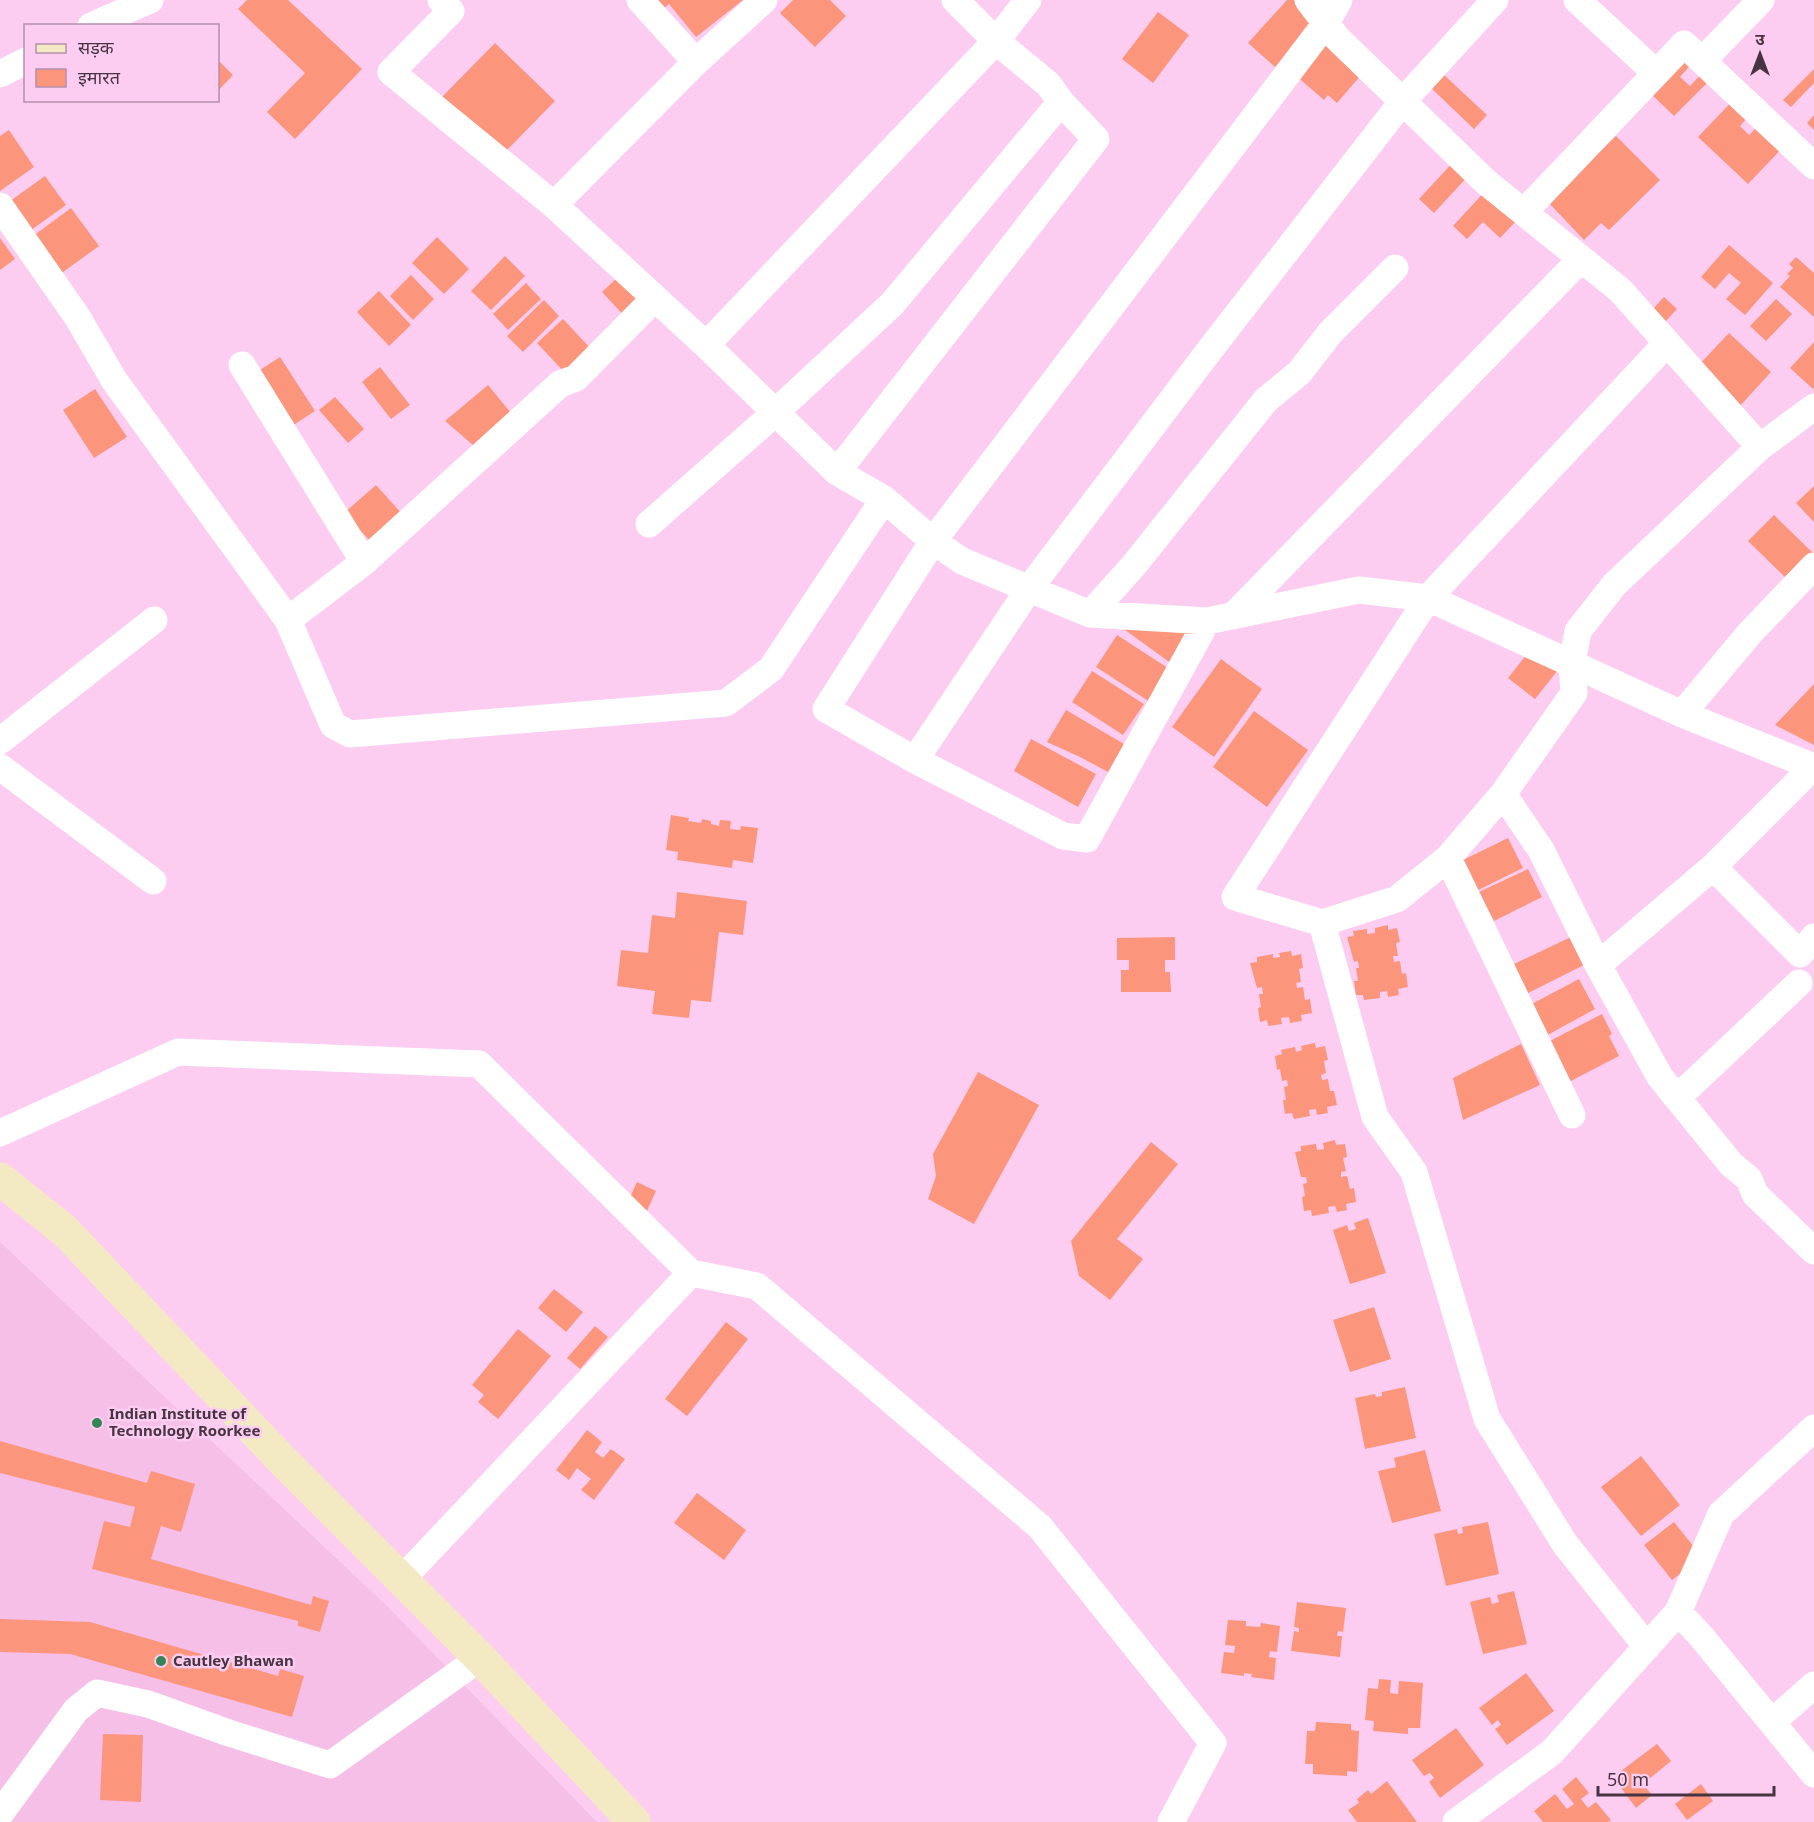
<svg xmlns="http://www.w3.org/2000/svg" width="1814" height="1822" viewBox="0 0 1814 1822" font-family="'Noto Sans','Noto Sans Devanagari',sans-serif">
<style>
.built{fill:#f5bfe8}
.building{fill:#fb967d}
.lines{fill:none;stroke-linecap:round;stroke-linejoin:round}
.street{stroke:#fff;stroke-width:27}
.secondary{stroke:#f3eac4;stroke-width:33}
.poi-dot{fill:#348556;stroke:#fdcdf1;stroke-width:2}
.labels{text-anchor:middle;stroke-width:5;stroke-linejoin:round;paint-order:stroke}
.poi-label{font-size:15px;font-weight:bold;fill:#473442;stroke:#fdcdf1;text-anchor:start}
</style>
<rect width="100%" height="100%" fill="#fdcdf1"/>
<path class="built" d="M 0,1242 L 386,1605 L 597,1822 L 0,1822 Z"/>
<path class="building" d="M 247,0 L 288,0 L 362,69 L 295,139 L 267,112 L 305,73 L 238,9 Z
M 656,0 L 743,0 L 696,37 L 669,4 L 663,9 Z
M 793,0 L 830,0 L 846,16 L 815,47 L 780,13 Z
M 1287,0 L 1294,0 L 1317,21 L 1275,67 L 1248,43 Z
M 1158,12 L 1189,35 L 1153,83 L 1122,59 Z
M 1324,42 L 1362,74 L 1337,103 L 1328,95 L 1324,100 L 1295,75 Z
M 495,43 L 555,101 L 502,155 L 442,97 Z
M 1687,54 L 1694,61 L 1680,77 L 1690,86 L 1704,71 L 1712,78 L 1674,116 L 1650,93 Z
M 218,60 L 233,75 L 218,91 Z
M 1814,69 L 1814,83 L 1791,107 L 1783,100 Z
M 1442,73 L 1487,115 L 1474,129 L 1429,86 Z
M 1738,95 L 1754,110 L 1740,126 L 1749,135 L 1764,120 L 1788,142 L 1748,184 L 1698,137 Z
M 1814,115 L 1814,130 L 1807,123 Z
M 9,130 L 34,167 L 0,191 L 0,136 Z
M 1616,136 L 1660,180 L 1609,230 L 1601,223 L 1584,240 L 1548,202 Z
M 1456,159 L 1471,173 L 1434,213 L 1419,199 Z
M 45,176 L 66,205 L 27,233 L 6,204 Z
M 1488,188 L 1520,217 L 1500,238 L 1483,222 L 1467,239 L 1453,226 Z
M 71,208 L 99,246 L 56,277 L 29,239 Z
M 437,237 L 469,269 L 444,294 L 412,263 Z
M 0,238 L 15,259 L 0,270 Z
M 1729,245 L 1773,283 L 1745,315 L 1726,299 L 1741,283 L 1729,273 L 1715,289 L 1701,277 Z
M 505,256 L 525,276 L 491,310 L 471,291 Z
M 1796,257 L 1814,273 L 1814,317 L 1780,287 L 1790,276 L 1787,274 L 1793,268 L 1789,264 Z
M 411,275 L 434,299 L 413,320 L 390,296 Z
M 619,276 L 647,306 L 630,322 L 602,292 Z
M 526,283 L 541,299 L 508,330 L 493,314 Z
M 379,291 L 411,325 L 389,346 L 357,312 Z
M 1664,297 L 1677,309 L 1665,322 L 1652,310 Z
M 1776,299 L 1792,314 L 1766,341 L 1750,326 Z
M 544,300 L 559,316 L 523,352 L 507,336 Z
M 563,319 L 593,351 L 567,375 L 537,343 Z
M 1729,333 L 1771,372 L 1739,407 L 1696,368 Z
M 1814,342 L 1814,388 L 1813,389 L 1790,368 Z
M 280,357 L 315,411 L 292,426 L 257,372 Z
M 380,367 L 410,405 L 391,419 L 362,382 Z
M 488,385 L 516,419 L 481,452 L 445,421 Z
M 95,389 L 127,437 L 94,458 L 63,410 Z
M 335,397 L 364,429 L 348,443 L 319,410 Z
M 376,485 L 403,515 L 372,543 L 344,513 Z
M 1814,486 L 1814,522 L 1796,503 Z
M 1774,515 L 1814,554 L 1789,581 L 1748,541 Z
M 1121,627 L 1198,628 L 1172,664 Z
M 1117,635 L 1171,670 L 1150,702 L 1096,667 Z
M 1531,649 L 1558,670 L 1535,699 L 1508,678 Z
M 1221,659 L 1262,689 L 1214,757 L 1172,727 Z
M 1092,671 L 1144,704 L 1123,735 L 1072,702 Z
M 1814,684 L 1814,745 L 1775,725 Z
M 1066,710 L 1124,744 L 1108,772 L 1080,757 L 1047,742 Z
M 1254,711 L 1308,750 L 1267,807 L 1213,767 Z
M 1031,739 L 1096,774 L 1078,807 L 1014,771 Z
M 671,815 L 689,818 L 688,821 L 701,823 L 702,819 L 711,821 L 711,824 L 719,826 L 720,820 L 731,821 L 730,829 L 740,830 L 741,826 L 758,828 L 753,863 L 733,860 L 732,868 L 677,860 L 678,852 L 666,850 Z
M 1508,838 L 1523,868 L 1472,893 L 1457,863 Z
M 1528,869 L 1542,897 L 1494,921 L 1479,892 Z
M 677,892 L 747,901 L 743,935 L 719,932 L 711,1002 L 691,1000 L 689,1018 L 652,1014 L 655,991 L 617,986 L 621,950 L 648,953 L 652,915 L 675,918 Z
M 1388,925 L 1388,930 L 1397,928 L 1400,942 L 1396,943 L 1398,956 L 1393,956 L 1394,962 L 1400,961 L 1402,974 L 1406,973 L 1408,987 L 1398,989 L 1399,995 L 1388,997 L 1387,991 L 1380,992 L 1380,998 L 1364,1000 L 1363,995 L 1356,995 L 1354,981 L 1358,981 L 1356,968 L 1359,968 L 1358,961 L 1354,962 L 1347,937 L 1354,936 L 1353,931 L 1367,929 L 1367,934 L 1375,933 L 1375,928 Z
M 1175,937 L 1175,960 L 1165,960 L 1165,972 L 1170,972 L 1171,992 L 1121,992 L 1121,970 L 1129,970 L 1129,960 L 1117,960 L 1117,938 Z
M 1571,937 L 1584,965 L 1528,993 L 1514,964 Z
M 1291,951 L 1292,956 L 1301,954 L 1303,968 L 1299,969 L 1301,982 L 1296,983 L 1297,988 L 1303,987 L 1305,1000 L 1310,999 L 1312,1013 L 1301,1015 L 1302,1021 L 1290,1023 L 1289,1017 L 1281,1018 L 1282,1024 L 1268,1026 L 1267,1020 L 1260,1022 L 1258,1008 L 1261,1007 L 1259,994 L 1263,994 L 1262,987 L 1257,988 L 1250,963 L 1257,962 L 1257,957 L 1273,954 L 1273,958 L 1280,957 L 1279,953 Z
M 1579,979 L 1595,1009 L 1542,1038 L 1526,1007 Z
M 1602,1014 L 1612,1034 L 1609,1036 L 1619,1056 L 1567,1083 L 1546,1043 Z
M 1315,1043 L 1316,1048 L 1325,1046 L 1328,1060 L 1324,1061 L 1326,1073 L 1321,1075 L 1322,1080 L 1328,1079 L 1330,1091 L 1334,1091 L 1337,1105 L 1327,1107 L 1328,1113 L 1317,1115 L 1316,1109 L 1309,1110 L 1310,1116 L 1294,1119 L 1292,1113 L 1285,1114 L 1283,1100 L 1286,1100 L 1284,1087 L 1288,1086 L 1287,1080 L 1282,1081 L 1280,1069 L 1277,1070 L 1275,1056 L 1282,1054 L 1281,1050 L 1295,1047 L 1296,1052 L 1302,1050 L 1301,1046 Z
M 1521,1044 L 1540,1085 L 1463,1120 L 1453,1078 Z
M 978,1072 L 1039,1105 L 974,1224 L 928,1199 L 936,1176 L 933,1154 Z
M 1335,1140 L 1336,1145 L 1345,1144 L 1347,1157 L 1343,1158 L 1346,1171 L 1341,1172 L 1341,1177 L 1347,1176 L 1350,1189 L 1354,1188 L 1356,1202 L 1346,1204 L 1347,1210 L 1337,1212 L 1335,1206 L 1328,1207 L 1329,1213 L 1312,1216 L 1311,1210 L 1304,1211 L 1302,1197 L 1305,1196 L 1303,1184 L 1307,1183 L 1306,1177 L 1301,1177 L 1295,1152 L 1301,1151 L 1301,1146 L 1316,1144 L 1317,1150 L 1324,1149 L 1323,1143 Z
M 1151,1142 L 1178,1164 L 1117,1239 L 1143,1259 L 1110,1300 L 1079,1276 L 1071,1241 Z
M 637,1182 L 656,1191 L 646,1213 L 627,1204 Z
M 1368,1218 L 1386,1273 L 1350,1284 L 1333,1230 L 1347,1225 L 1349,1231 L 1356,1229 L 1354,1223 Z
M 554,1289 L 583,1312 L 566,1332 L 538,1308 Z
M 1374,1307 L 1391,1359 L 1350,1372 L 1333,1320 Z
M 726,1322 L 748,1339 L 687,1416 L 665,1399 Z
M 595,1326 L 608,1337 L 580,1369 L 567,1358 Z
M 518,1329 L 551,1356 L 498,1419 L 478,1402 L 484,1395 L 472,1385 Z
M 1405,1387 L 1416,1438 L 1365,1449 L 1355,1398 L 1375,1394 L 1376,1397 L 1382,1396 L 1382,1392 Z
M 587,1430 L 602,1442 L 595,1452 L 603,1458 L 611,1449 L 625,1459 L 594,1500 L 581,1490 L 591,1479 L 577,1468 L 569,1480 L 556,1470 Z
M 0,1441 L 147,1483 L 151,1471 L 195,1484 L 181,1532 L 161,1526 L 151,1559 L 311,1605 L 313,1596 L 329,1601 L 320,1632 L 298,1626 L 298,1621 L 92,1569 L 104,1521 L 130,1527 L 135,1507 L 0,1473 Z
M 1425,1450 L 1441,1511 L 1392,1523 L 1378,1471 L 1396,1467 L 1394,1458 Z
M 1641,1456 L 1680,1505 L 1641,1536 L 1601,1487 Z
M 697,1493 L 746,1530 L 724,1560 L 674,1523 Z
M 1488,1522 L 1499,1574 L 1446,1586 L 1434,1534 L 1457,1529 L 1458,1534 L 1463,1533 L 1462,1527 Z
M 1674,1522 L 1702,1557 L 1672,1580 L 1644,1545 Z
M 1514,1591 L 1527,1644 L 1483,1654 L 1470,1602 L 1490,1597 L 1492,1604 L 1499,1602 L 1497,1595 Z
M 1297,1602 L 1346,1608 L 1343,1632 L 1338,1631 L 1337,1636 L 1342,1636 L 1340,1657 L 1291,1651 L 1294,1631 L 1299,1632 L 1299,1628 L 1294,1627 Z
M 0,1619 L 90,1622 L 278,1676 L 280,1669 L 304,1676 L 292,1717 L 70,1654 L 0,1652 Z
M 1228,1620 L 1246,1621 L 1246,1626 L 1260,1627 L 1261,1623 L 1280,1626 L 1277,1652 L 1270,1651 L 1269,1657 L 1276,1658 L 1274,1680 L 1251,1677 L 1252,1674 L 1244,1673 L 1244,1676 L 1221,1673 L 1224,1652 L 1234,1653 L 1235,1646 L 1225,1645 Z
M 1526,1673 L 1554,1711 L 1507,1745 L 1495,1729 L 1501,1725 L 1498,1720 L 1492,1725 L 1479,1708 Z
M 1379,1679 L 1391,1680 L 1390,1693 L 1398,1694 L 1399,1681 L 1423,1683 L 1420,1728 L 1408,1728 L 1408,1734 L 1373,1731 L 1374,1721 L 1365,1720 L 1368,1688 L 1378,1689 Z
M 1316,1722 L 1351,1724 L 1351,1730 L 1359,1731 L 1357,1772 L 1347,1771 L 1347,1776 L 1313,1774 L 1313,1764 L 1305,1764 L 1307,1731 L 1315,1731 Z
M 1456,1728 L 1484,1765 L 1440,1798 L 1429,1782 L 1434,1778 L 1430,1773 L 1424,1776 L 1412,1760 Z
M 103,1734 L 143,1735 L 141,1802 L 100,1800 Z
M 1657,1744 L 1671,1761 L 1643,1784 L 1652,1795 L 1636,1808 L 1613,1777 Z
M 1576,1777 L 1589,1793 L 1581,1799 L 1588,1808 L 1596,1802 L 1611,1820 L 1608,1822 L 1543,1822 L 1534,1811 L 1555,1794 L 1567,1809 L 1574,1804 L 1562,1789 Z
M 1387,1781 L 1417,1822 L 1357,1822 L 1348,1810 L 1359,1803 L 1357,1799 L 1368,1790 L 1371,1794 Z
M 1701,1784 L 1713,1801 L 1687,1820 L 1675,1804 Z"/>
<g class="lines">
<path class="street" d="M 441,0 L 451,11 L 391,72 L 554,205 L 706,345 L 837,472 L 884,499 L 933,541 L 962,561 L 1090,614 L 1207,621 L 1359,590 L 1428,598 L 1667,343
M 640,0 L 696,62
M 1308,0 L 1337,38 L 1486,182 L 1620,290 L 1760,447 L 1814,407
M 1577,0 L 1656,73
M 91,26 L 150,0
M 1702,61 L 1761,0
M 0,74 L 26,61
M 554,205 L 696,62 L 764,0
M 0,206 L 78,318 L 114,380 L 288,620 L 333,725 L 350,734 L 726,703 L 771,669 L 884,499
M 1524,212 L 1684,44 L 1814,166
M 706,345 L 996,41 L 1028,0
M 242,365 L 364,562
M 1760,447 L 1614,585 L 1578,631 L 1572,663 L 1574,693 L 1503,794 L 1448,858 L 1397,899 L 1322,923 L 1235,897 L 1428,598 L 1682,714 L 1814,767
M 837,472 L 1096,139 L 1061,102 L 1048,84 L 996,41 L 955,0
M 649,524 L 767,420 L 892,304 L 1061,102
M 1090,614 L 1134,565 L 1266,400 L 1299,373 L 1330,333 L 1395,268
M 1233,616 L 1581,259
M 288,620 L 364,562 L 560,384 L 576,378 L 654,299
M 1207,621 L 1087,839 L 1063,836 L 915,760 L 826,709 L 933,541 L 1326,23 L 1339,0
M 1682,714 L 1749,634 L 1814,566
M 0,741 L 154,620
M 915,760 L 1029,589 L 1209,351 L 1402,102 L 1495,0
M 0,767 L 153,881
M 1503,794 L 1541,850 L 1598,965 L 1660,1077 L 1731,1164 L 1749,1179 L 1755,1194 L 1814,1251
M 1448,858 L 1572,1115
M 1713,867 L 1800,954 L 1814,937
M 1322,923 L 1375,1117 L 1414,1172 L 1487,1419 L 1565,1544 L 1647,1647
M 1598,965 L 1713,867 L 1813,767
M 1677,1098 L 1799,983
M 0,1133 L 178,1052 L 479,1064 L 691,1273
M 402,1579 L 691,1273 L 757,1286 L 1040,1527 L 1213,1743 L 1171,1822
M 1678,1612 L 1700,1635 L 1814,1774
M 1772,1722 L 1814,1685
M 0,1814 L 76,1710 L 97,1693 L 148,1704 L 229,1733 L 330,1765 L 480,1658
M 1456,1822 L 1552,1752 L 1678,1612 L 1721,1514 L 1814,1428"/>
<path class="secondary" d="M 0,1179 L 65,1231 L 283,1461 L 480,1658 L 634,1822"/>
</g>
<g class="poi-dot">
<circle cx="97" cy="1423" r="6"/>
<circle cx="161" cy="1661" r="6"/>
</g>
<g class="labels">
<g class="poi-label">
<text x="109" y="1419">Indian Institute of<tspan x="109" dy="17">Technology Roorkee</tspan></text>
<text x="173" y="1666">Cautley Bhawan</text>
</g>
</g>
<rect x="24" y="24" width="195" height="78" fill="#fdcdf1" stroke="#b490ab" stroke-width="1.5"/>
<rect x="36" y="44" width="30" height="9" fill="#f3eac4" stroke="#b490ab" stroke-width="1.5"/>
<text x="78" y="54" font-size="18" fill="#473442">सड़क</text>
<rect x="36" y="69" width="30" height="18" fill="#fb967d" stroke="#b490ab" stroke-width="1.5"/>
<text x="78" y="84" font-size="18" fill="#473442">इमारत</text>
<g transform="translate(1760 54)" stroke="#fdcdf1" stroke-width="4.5" paint-order="stroke">
<path d="M0-4.5L10 22L0 15L-10 22Z" fill="#473442"/>
<text y="-9" font-size="16" font-weight="bold" text-anchor="middle" fill="#473442">उ</text>
</g>
<path d="M1598 1786v9h176v-9" fill="none" stroke="#473442" stroke-width="3"/>
<text x="1607" y="1786" font-size="18" fill="#473442" stroke="#fdcdf1" stroke-width="4.5" paint-order="stroke">50 m</text>
</svg>
